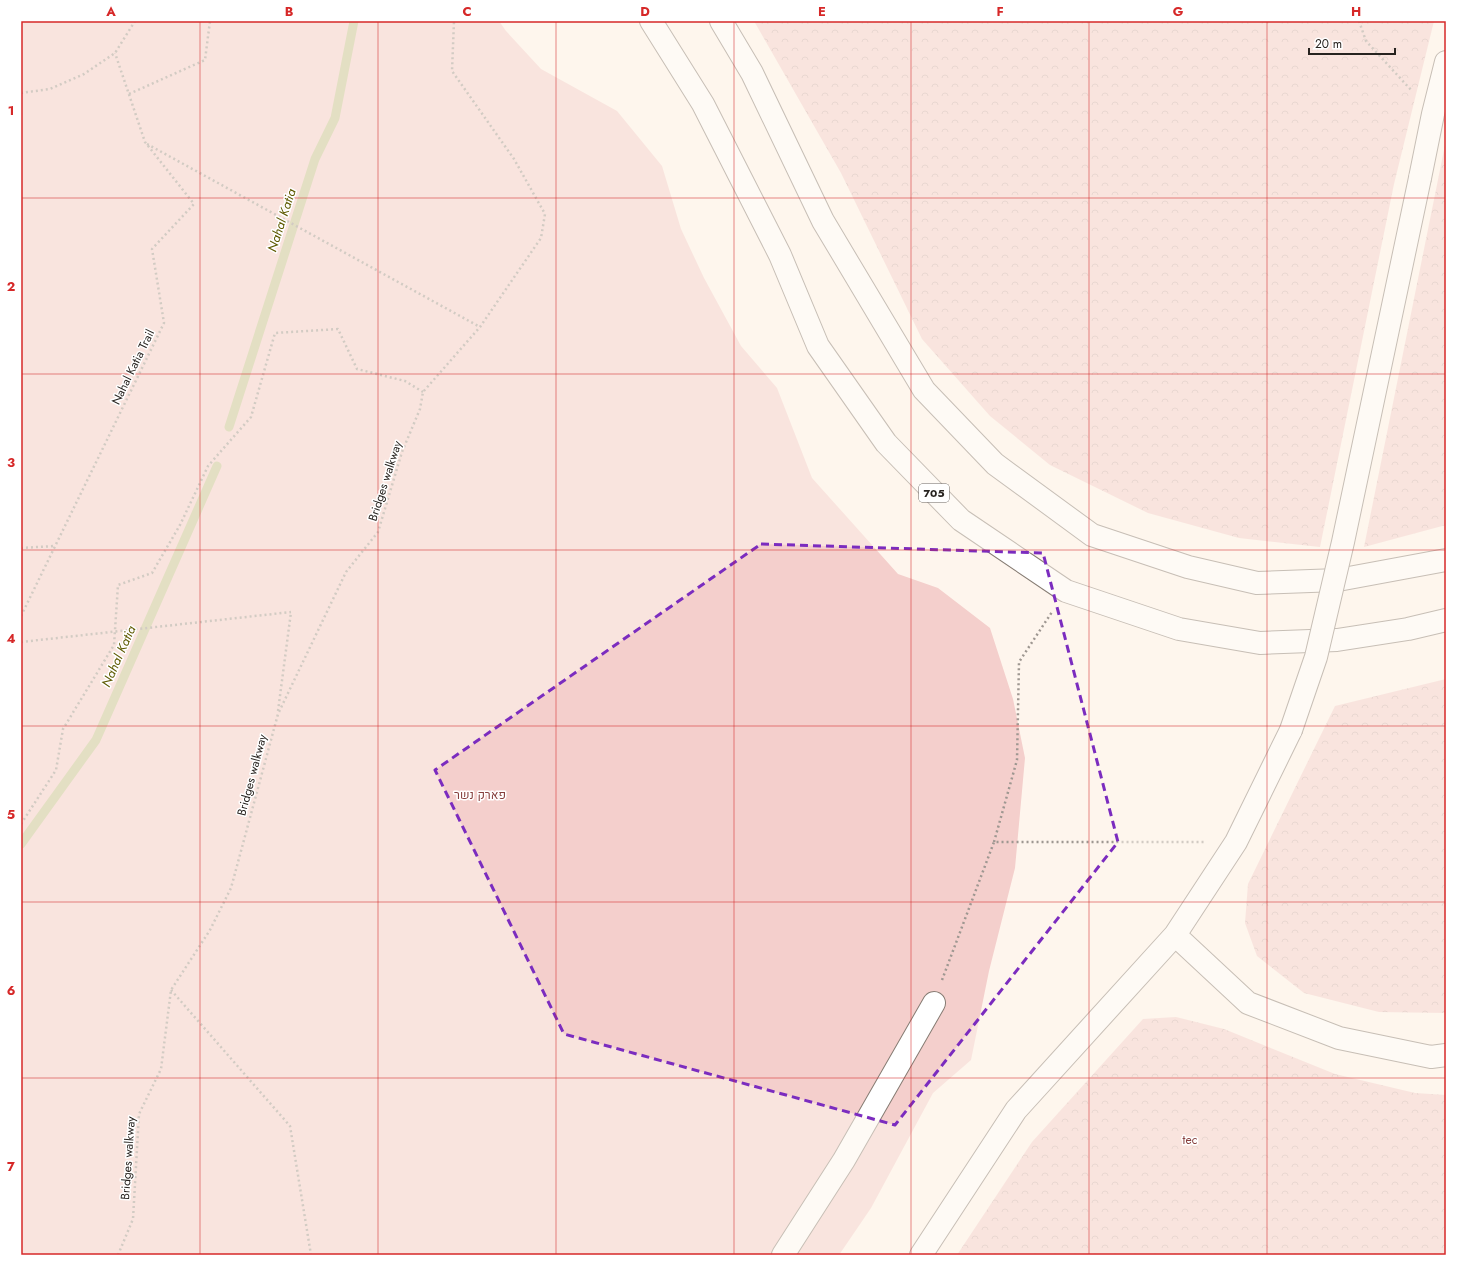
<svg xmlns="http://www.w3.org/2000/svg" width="1467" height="1276" viewBox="0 0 1467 1276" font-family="Jost,Heebo,sans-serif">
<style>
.forest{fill:url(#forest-crowns)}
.park{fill:#f4cfcc}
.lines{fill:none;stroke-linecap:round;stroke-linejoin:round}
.stream{stroke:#c4c390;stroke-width:9}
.minor-casing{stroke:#867c73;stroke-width:24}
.major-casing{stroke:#867c73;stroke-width:24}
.path{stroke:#9e9791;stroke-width:2.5;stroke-dasharray:2 3;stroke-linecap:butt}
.minor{stroke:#fff;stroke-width:22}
.major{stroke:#fff;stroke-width:22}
.minor-bridge-casing{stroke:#867c73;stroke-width:24;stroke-linecap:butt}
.path-bridge{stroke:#9e9791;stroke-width:2.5;stroke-dasharray:2 3;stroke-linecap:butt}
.minor-bridge{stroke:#fff;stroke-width:22}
.marked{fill:none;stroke:#7b2cbf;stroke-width:3;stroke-dasharray:8 5;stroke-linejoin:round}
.grid{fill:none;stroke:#d62828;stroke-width:1;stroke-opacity:0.55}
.labels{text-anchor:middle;stroke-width:3;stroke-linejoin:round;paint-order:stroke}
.shield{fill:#fff;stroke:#686562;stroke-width:1}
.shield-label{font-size:11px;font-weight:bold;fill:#27231f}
.street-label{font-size:12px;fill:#27231f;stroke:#fff}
.park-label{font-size:12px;fill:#863f3d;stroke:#fff}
.water-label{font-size:13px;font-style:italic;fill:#5e5a01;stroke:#fff}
.neatline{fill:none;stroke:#d62828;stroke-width:1.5}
.grid-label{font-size:13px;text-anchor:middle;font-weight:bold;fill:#d62828}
</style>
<defs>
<pattern id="forest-crowns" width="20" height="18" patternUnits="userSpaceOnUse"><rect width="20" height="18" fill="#f4cfcc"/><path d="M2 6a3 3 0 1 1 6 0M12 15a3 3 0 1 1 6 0" fill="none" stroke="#d1b1af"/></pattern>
</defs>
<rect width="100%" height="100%" fill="#fef5ed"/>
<path class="forest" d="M 754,21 L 1434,21 L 1394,184 L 1320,547 L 1239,538 L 1148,513 L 1050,465 L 990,416 L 922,339 L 841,173 Z
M 1446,140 L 1446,525 L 1364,547 Z
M 1446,679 L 1446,1013 L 1379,1012 L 1304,993 L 1257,956 L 1245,923 L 1248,884 L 1335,706 Z
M 1176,1017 L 1224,1029 L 1335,1074 L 1415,1093 L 1446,1095 L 1446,1255 L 957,1255 L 1032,1142 L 1143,1019 Z"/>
<path class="park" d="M 21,21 L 499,21 L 506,31 L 541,69 L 617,111 L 662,166 L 681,229 L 704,278 L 741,346 L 777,388 L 812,478 L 898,574 L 938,588 L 990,628 L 1013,699 L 1025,758 L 1015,868 L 989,971 L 971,1060 L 933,1093 L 871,1208 L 839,1255 L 21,1255 Z"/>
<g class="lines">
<path class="stream" d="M 229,427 L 315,159 L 335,118 L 354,21
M 21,844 L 96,740 L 217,466"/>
<defs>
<path id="minor" d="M 1420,178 L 1433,114 L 1446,62
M 1175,935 L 1248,1003 L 1339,1038 L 1431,1057 L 1446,1055
M 783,1255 L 844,1160 L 934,1003
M 921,1255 L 1016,1110 L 1175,935 L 1236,842 L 1291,730"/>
<path id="major" d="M 651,21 L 703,104 L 780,255 L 818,346 L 886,443 L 961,520 L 1066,591 L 1179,629 L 1260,643 L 1337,640 L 1408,629 L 1446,620
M 721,21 L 752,73 L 823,221 L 924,390 L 995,464 L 1092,535 L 1188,567 L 1257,583 L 1338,580 L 1446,560"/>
</defs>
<use href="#minor" class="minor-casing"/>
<use href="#major" class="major-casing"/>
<path class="path" d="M 1359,21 L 1366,41 L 1412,91
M 21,93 L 50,89 L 84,74 L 115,53 L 135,21
M 129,94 L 205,60 L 210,21
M 147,144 L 480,327
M 21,548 L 55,546
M 21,616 L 164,323 L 152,249 L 194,204 L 145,142 L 115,53
M 278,711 L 291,612
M 21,824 L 56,770 L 63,729 L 114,645 L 118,585 L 152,573 L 180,525 L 208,466 L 251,417 L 275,333 L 338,329 L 357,369 L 405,381 L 423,392
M 994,842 L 1017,760 L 1019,662 L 1052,612
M 942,980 L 994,842 L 1205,842
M 171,990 L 290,1126 L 311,1255
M 118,1255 L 133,1219 L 139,1114 L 161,1069 L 171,990 L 210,930 L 231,888 L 278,714 L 346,572 L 378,532 L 402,452 L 420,409 L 423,392 L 480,327 L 541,238 L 545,214 L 514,159 L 452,71 L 454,21"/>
<use href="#minor" class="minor"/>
<use href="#major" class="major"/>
<defs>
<path id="minor-bridge" d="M 1291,730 L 1316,657 L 1343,542 L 1420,178"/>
</defs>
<use href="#minor-bridge" class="minor-bridge-casing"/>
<path class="path-bridge" d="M 21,642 L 291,612"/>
<use href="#minor-bridge" class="minor-bridge"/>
</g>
<path d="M0 0H1467V1276H0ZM 761,544 L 1043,553 L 1118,842 L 895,1125 L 564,1034 L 435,770 Z" fill="#fef5ed" fill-opacity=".55" fill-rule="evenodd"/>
<path class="marked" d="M 761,544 L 1043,553 L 1118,842 L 895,1125 L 564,1034 L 435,770 Z"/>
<path class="grid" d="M 200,21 L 200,1255M 378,21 L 378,1255M 556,21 L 556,1255M 734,21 L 734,1255M 911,21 L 911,1255M 1089,21 L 1089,1255M 1267,21 L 1267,1255M 21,198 L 1446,198M 21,374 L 1446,374M 21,550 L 1446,550M 21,726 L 1446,726M 21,902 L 1446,902M 21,1078 L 1446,1078"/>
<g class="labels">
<rect class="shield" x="919" y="484" width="30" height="18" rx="3"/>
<g class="shield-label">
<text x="934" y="497">705</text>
</g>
<g class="street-label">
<text transform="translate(133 367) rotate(-64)" y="4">Nahal Katia Trail</text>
<text transform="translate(385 481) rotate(-72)" y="4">Bridges walkway</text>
<text transform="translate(252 775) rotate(-75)" y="4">Bridges walkway</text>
<text transform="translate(128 1158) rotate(-86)" y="4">Bridges walkway</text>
</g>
<g class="park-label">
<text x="480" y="799">פארק נשר</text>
<text x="1190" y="1144">tec</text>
</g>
<g class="water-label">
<text transform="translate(281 220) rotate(-72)" y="5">Nahal Katia</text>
<text transform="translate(118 656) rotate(-66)" y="5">Nahal Katia</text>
</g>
</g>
<rect width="1467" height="1276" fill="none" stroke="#ffffff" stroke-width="44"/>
<path d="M1309 48v6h86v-6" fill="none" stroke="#27231f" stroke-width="2"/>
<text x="1315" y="48" font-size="12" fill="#27231f" stroke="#ffffff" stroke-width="3" paint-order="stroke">20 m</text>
<rect x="22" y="22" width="1423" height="1232" class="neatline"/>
<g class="grid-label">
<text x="111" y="16">A</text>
<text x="289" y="16">B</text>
<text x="467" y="16">C</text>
<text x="645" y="16">D</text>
<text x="822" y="16">E</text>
<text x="1000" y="16">F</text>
<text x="1178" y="16">G</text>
<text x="1356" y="16">H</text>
<text x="11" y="115">1</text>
<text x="11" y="291">2</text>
<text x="11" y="467">3</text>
<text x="11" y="643">4</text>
<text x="11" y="819">5</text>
<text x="11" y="995">6</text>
<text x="11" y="1171">7</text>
</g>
</svg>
